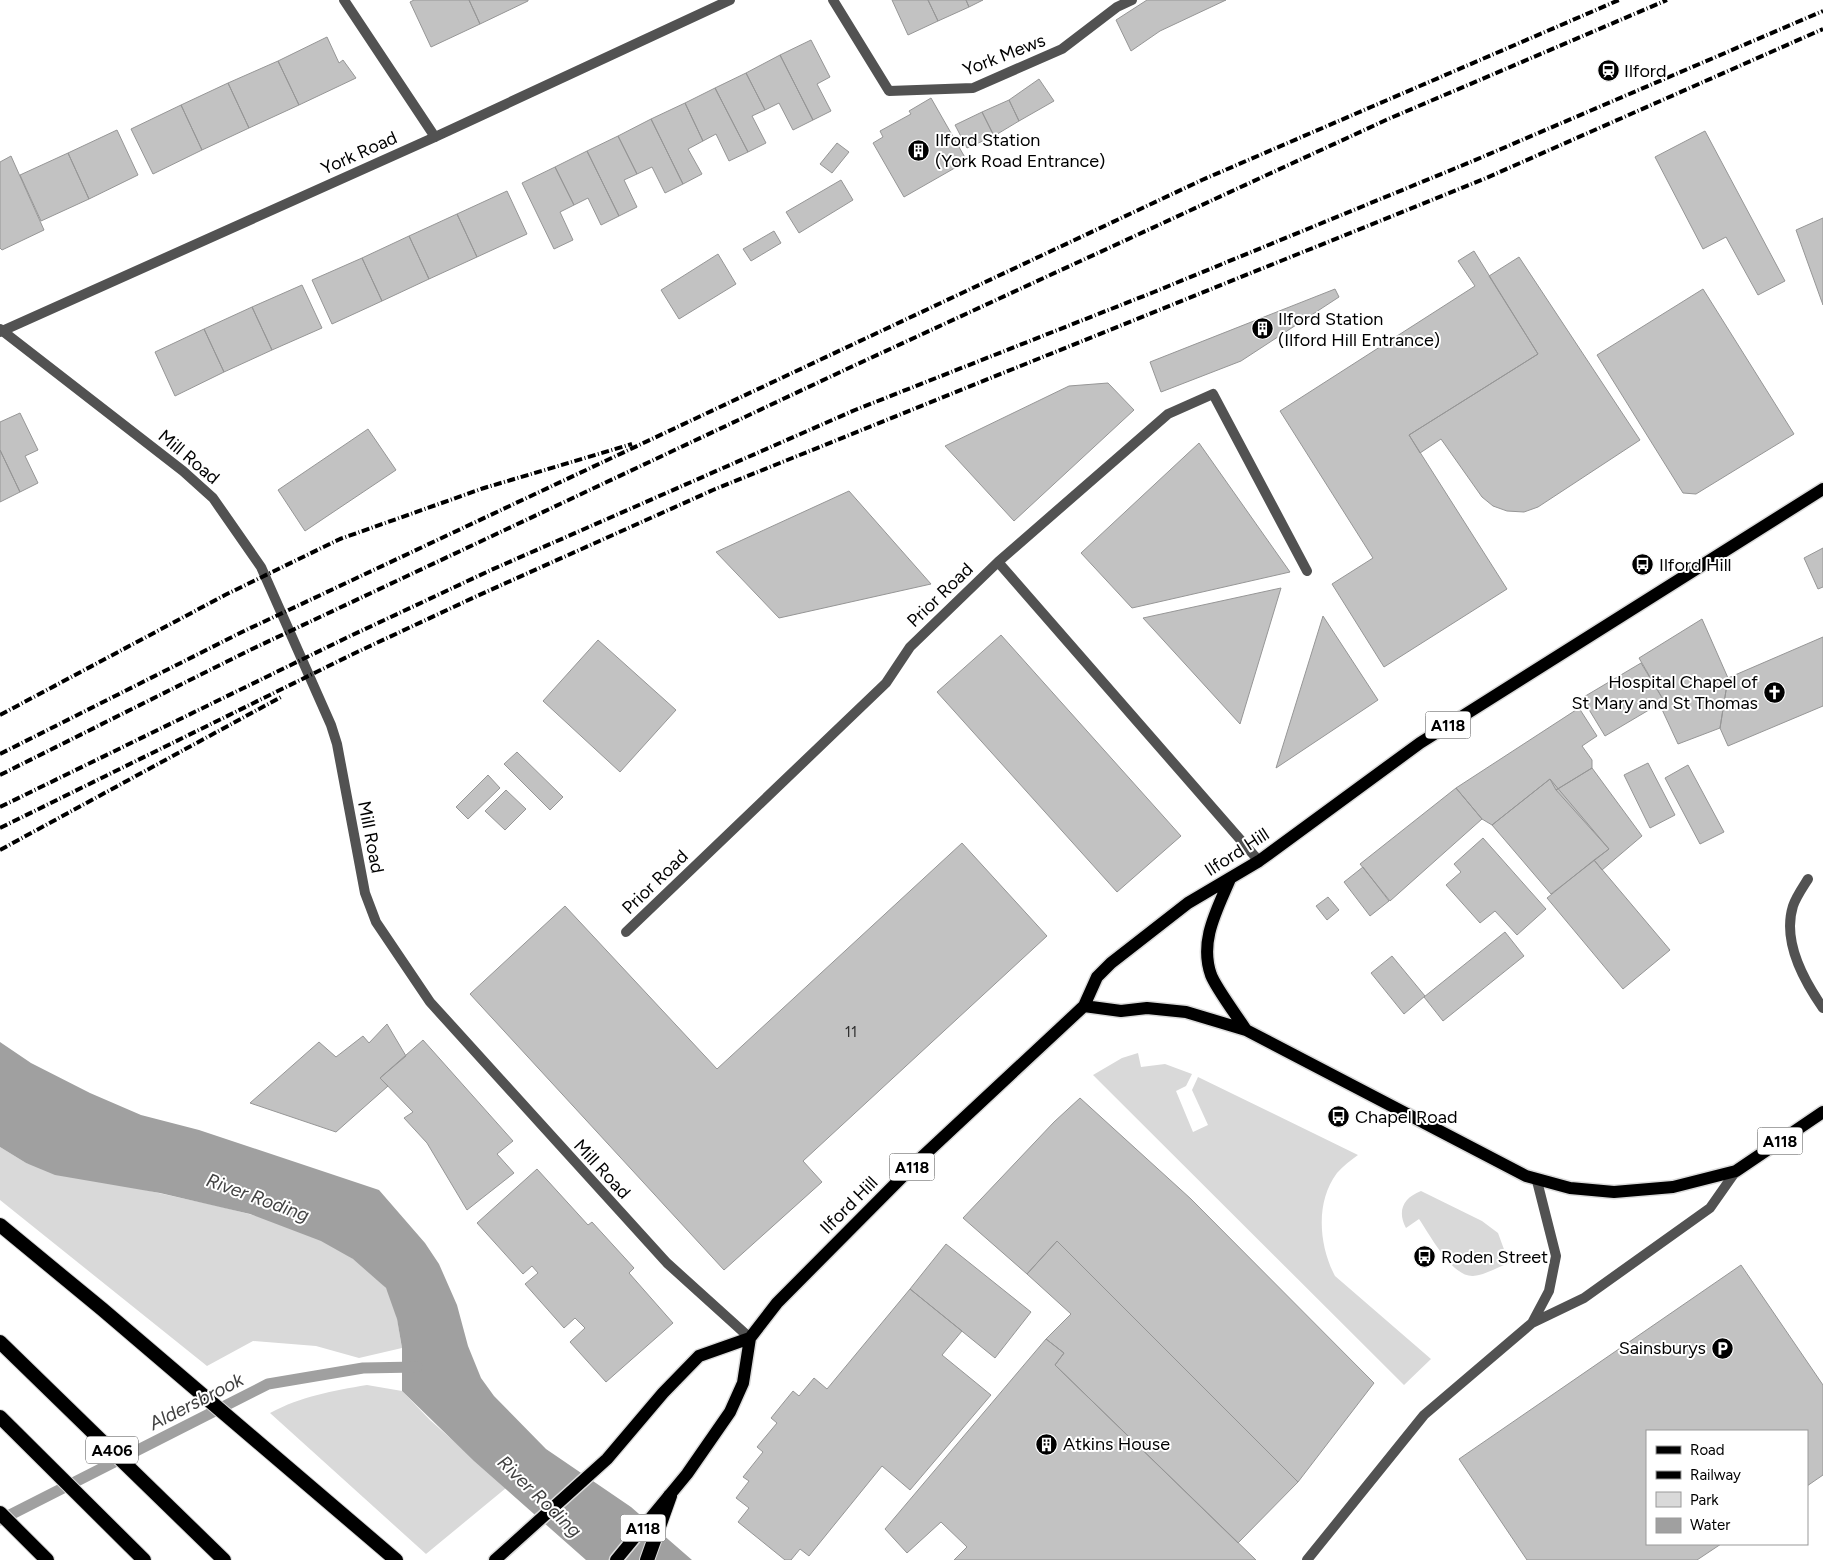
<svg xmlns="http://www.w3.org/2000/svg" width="1823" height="1560" viewBox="0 0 1823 1560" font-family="Figtree,sans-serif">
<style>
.green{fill:#d9d9d9}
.water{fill:#a0a0a0}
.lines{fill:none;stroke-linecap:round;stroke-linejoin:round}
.stream{stroke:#a0a0a0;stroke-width:11}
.building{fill:#c2c2c2;stroke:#969696}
.primary-casing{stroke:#dbdbdb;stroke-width:15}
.trunk-casing{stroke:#dbdbdb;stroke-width:16}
.pedestrian{stroke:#525252;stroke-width:10}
.minor{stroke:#525252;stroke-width:10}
.primary{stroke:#000;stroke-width:12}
.trunk{stroke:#000;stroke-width:14}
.rail{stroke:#000;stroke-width:4;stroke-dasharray:8 2.5 1 2.5;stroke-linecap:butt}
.labels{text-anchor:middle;stroke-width:4;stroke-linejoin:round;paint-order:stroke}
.number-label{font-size:15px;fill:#303030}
.shield{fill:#fff;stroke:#4c4c4c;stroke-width:1}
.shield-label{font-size:16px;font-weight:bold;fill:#000}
.street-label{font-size:18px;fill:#000;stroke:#fff}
.poi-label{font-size:18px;fill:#000;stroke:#fff;text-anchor:start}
.water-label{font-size:19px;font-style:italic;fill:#414141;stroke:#fff}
</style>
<rect width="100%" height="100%" fill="#fff"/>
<path class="green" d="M 1138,1053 L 1141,1067 L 1165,1064 L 1192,1074 L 1186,1086 L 1176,1091 L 1193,1132 L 1208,1125 L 1192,1090 L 1198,1077 L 1358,1155 C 1351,1160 1343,1166 1337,1173 C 1315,1202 1319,1246 1335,1276 L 1431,1359 L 1404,1385 L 1093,1075 L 1122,1058 Z
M 0,1147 L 26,1163 C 72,1173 118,1184 163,1194 C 239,1211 330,1226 385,1287 C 396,1299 399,1332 402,1348 L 359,1358 L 316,1346 L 253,1341 L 207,1366 L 0,1200 Z
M 1421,1191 L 1482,1221 L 1498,1233 L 1509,1263 C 1498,1267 1485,1275 1473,1276 C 1452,1277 1430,1235 1419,1219 L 1406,1228 C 1397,1211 1403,1198 1421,1191 Z
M 367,1385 L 402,1391 L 430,1420 L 506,1488 L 426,1554 L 270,1413 C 302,1396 332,1391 367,1385 Z"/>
<path class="water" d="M 0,1042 L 31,1063 L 90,1093 L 141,1115 L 199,1130 L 379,1190 L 425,1243 L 439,1264 L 457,1305 L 468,1346 L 481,1378 L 494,1396 L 546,1449 L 631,1507 L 692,1560 L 586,1560 L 474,1461 L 402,1391 L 402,1348 L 397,1319 L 386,1288 L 353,1259 L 321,1241 L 250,1214 L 160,1193 L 55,1175 L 26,1163 L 0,1147 Z"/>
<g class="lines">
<path class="stream" d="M 0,1520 L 268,1384 L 363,1368 L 417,1367"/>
</g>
<path class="building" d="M 414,0 L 469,0 L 480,24 L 431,47 L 410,2 Z
M 469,0 L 528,0 L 528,1 L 480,24 Z
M 892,0 L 928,0 L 938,21 L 908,35 Z
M 928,0 L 966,0 L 969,7 L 938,21 Z
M 966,0 L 983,0 L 969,7 Z
M 1147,0 L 1226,0 L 1160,31 L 1131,51 L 1116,20 Z
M 327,37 L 339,63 L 343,60 L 356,78 L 299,105 L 278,61 Z
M 811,40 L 830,77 L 817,84 L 831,111 L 813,120 L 780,55 Z
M 780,55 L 813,120 L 793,130 L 779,103 L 765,110 L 746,73 Z
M 278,61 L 299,105 L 249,128 L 228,83 Z
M 746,73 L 765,110 L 752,116 L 766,143 L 748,152 L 715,88 Z
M 1039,79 L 1054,101 L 1019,121 L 1009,100 Z
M 228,83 L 249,128 L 202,150 L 181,105 Z
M 715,88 L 748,152 L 729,161 L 716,134 L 703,141 L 685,103 Z
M 931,98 L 967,161 L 904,197 L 873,143 L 883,137 L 880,131 L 911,114 L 909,111 Z
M 1009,100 L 1019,121 L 994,136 L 982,112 Z
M 685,103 L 703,141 L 688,149 L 702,174 L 683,184 L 651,119 Z
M 181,105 L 202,150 L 153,174 L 131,129 Z
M 982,112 L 994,136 L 967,148 L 955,125 Z
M 651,119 L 683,184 L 665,193 L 652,167 L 637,174 L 618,136 Z
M 117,130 L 138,175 L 89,199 L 68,153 Z
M 1705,131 L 1785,281 L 1758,295 L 1726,237 L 1703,249 L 1655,157 Z
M 618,136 L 637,174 L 624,180 L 637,207 L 619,216 L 587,151 Z
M 837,143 L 849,152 L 832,173 L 820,164 Z
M 587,151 L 619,216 L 601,225 L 588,198 L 574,205 L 555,167 Z
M 68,153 L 89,199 L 41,221 L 20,175 Z
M 11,156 L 44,230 L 2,250 L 0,248 L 0,162 Z
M 555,167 L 574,205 L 560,212 L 573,240 L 554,249 L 522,183 Z
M 841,180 L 853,200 L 799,233 L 786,212 Z
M 507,191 L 527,234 L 477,257 L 457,214 Z
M 457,214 L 477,257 L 429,279 L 409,236 Z
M 1823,218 L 1823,305 L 1796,230 Z
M 774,231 L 781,243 L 751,261 L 743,249 Z
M 409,236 L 429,279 L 382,301 L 362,258 Z
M 1474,251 L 1538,354 L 1409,435 L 1507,589 L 1384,667 L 1332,584 L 1373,558 L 1280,411 L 1475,286 L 1458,261 Z
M 718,254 L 736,284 L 679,319 L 661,290 Z
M 1519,257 L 1640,440 L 1538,507 L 1524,512 L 1507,511 L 1493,506 L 1482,497 L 1441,439 L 1420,453 L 1409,435 L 1538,354 L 1489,276 Z
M 362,258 L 382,301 L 332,324 L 312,280 Z
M 302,285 L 322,328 L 272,350 L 252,307 Z
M 1335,289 L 1339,297 L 1241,361 L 1161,392 L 1150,362 Z
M 1703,289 L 1794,434 L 1696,494 L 1683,493 L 1597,355 Z
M 252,307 L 272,350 L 224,372 L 204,329 Z
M 204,329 L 224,372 L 175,396 L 155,352 Z
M 1108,383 L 1134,410 L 1014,521 L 945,446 L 1069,386 Z
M 20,413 L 38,450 L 25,456 L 38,483 L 20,492 L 0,450 L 0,422 Z
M 368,429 L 396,470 L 305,531 L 278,490 Z
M 1199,443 L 1290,572 L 1132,608 L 1081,553 Z
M 0,450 L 20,492 L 0,502 Z
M 849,491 L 931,584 L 779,618 L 716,552 Z
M 1823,548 L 1823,587 L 1818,589 L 1804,558 Z
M 1281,588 L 1240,724 L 1143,618 Z
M 1323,616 L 1378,700 L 1276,768 Z
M 1702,619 L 1728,678 L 1720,728 L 1678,744 L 1659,703 L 1664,701 L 1639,658 Z
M 1001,635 L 1181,836 L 1117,892 L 937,692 Z
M 1823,637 L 1823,706 L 1728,746 L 1720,728 L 1728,678 Z
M 598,640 L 676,710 L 620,772 L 543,701 Z
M 1641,663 L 1664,701 L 1605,736 L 1582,698 Z
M 1579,708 L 1597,736 L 1582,746 L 1592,760 L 1592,768 L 1556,790 L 1550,779 L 1492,825 L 1482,819 L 1456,788 Z
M 517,752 L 563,797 L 550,810 L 504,764 Z
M 1648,763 L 1675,815 L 1650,828 L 1624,775 Z
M 1688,765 L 1724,832 L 1700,844 L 1665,778 Z
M 1592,768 L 1642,836 L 1602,870 L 1594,860 L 1609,849 L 1556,790 Z
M 488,775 L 500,788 L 468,819 L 456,807 Z
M 1550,779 L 1609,849 L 1551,894 L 1492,825 Z
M 1456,788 L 1482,819 L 1390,901 L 1360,864 Z
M 506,790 L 526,809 L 505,830 L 485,811 Z
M 1483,838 L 1546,909 L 1517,935 L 1495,911 L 1480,923 L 1446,885 L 1461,872 L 1454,864 Z
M 962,843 L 1047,936 L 803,1161 L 822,1182 L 724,1270 L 470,994 L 565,906 L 717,1069 Z
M 1594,860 L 1670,950 L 1623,989 L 1547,898 Z
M 1363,867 L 1389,901 L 1370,916 L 1344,882 Z
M 1328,897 L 1339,910 L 1327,920 L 1316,906 Z
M 1505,932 L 1524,956 L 1443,1021 L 1424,997 Z
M 1392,956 L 1425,996 L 1404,1014 L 1371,973 Z
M 387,1024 L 406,1056 L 380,1078 L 388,1086 L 336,1132 L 250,1103 L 319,1042 L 336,1057 L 363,1036 L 369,1043 Z
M 423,1040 L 513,1141 L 497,1154 L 514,1173 L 467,1210 L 427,1143 L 404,1118 L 413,1112 L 380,1078 Z
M 1080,1098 L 1191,1199 L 1374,1383 L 1298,1482 L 1057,1241 L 1027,1274 L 963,1218 L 1054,1122 Z
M 537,1169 L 588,1225 L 592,1222 L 634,1268 L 629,1273 L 673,1323 L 606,1382 L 570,1342 L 585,1328 L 575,1318 L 564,1328 L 525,1284 L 538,1273 L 532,1266 L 523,1274 L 477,1223 Z
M 1057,1241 L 1298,1482 L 1238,1543 L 1055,1365 L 1064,1353 L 1046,1339 L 1071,1314 L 1027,1274 Z
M 946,1244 L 1031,1312 L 995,1358 L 910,1289 Z
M 1741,1265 L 1823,1385 L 1823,1475 L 1807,1486 L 1807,1431 L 1647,1431 L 1647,1544 L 1721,1544 L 1697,1560 L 1527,1560 L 1459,1459 Z
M 910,1289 L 962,1331 L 942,1355 L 991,1395 L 910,1490 L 882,1466 L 809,1556 L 800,1549 L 791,1560 L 785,1560 L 738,1522 L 749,1508 L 736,1498 L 749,1481 L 743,1477 L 763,1452 L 757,1447 L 777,1423 L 771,1418 L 793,1391 L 799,1396 L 814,1378 L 827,1389 Z
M 1046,1339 L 1064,1353 L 1055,1365 L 1256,1560 L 954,1560 L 967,1547 L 941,1522 L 907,1553 L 885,1529 Z"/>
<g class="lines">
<defs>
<path id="primary" d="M 1230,879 C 1217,910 1199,941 1211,975 C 1216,988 1237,1016 1246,1030
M 1084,1006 L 1121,1011 L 1147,1008 L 1186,1012 L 1246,1030 L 1526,1176 L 1570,1188 L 1614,1192 L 1673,1187 L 1736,1171 L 1823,1112
M 495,1560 L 607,1459 L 663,1393 L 699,1356 L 750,1338
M 616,1560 L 687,1474 L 730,1412 L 743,1383 L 750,1338 L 777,1303 L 921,1158 L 1084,1006 L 1097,977 L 1111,963 L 1188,903 L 1259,861 L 1420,743 L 1823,489"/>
<path id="trunk" d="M 0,1225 L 102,1309 L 396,1560
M 0,1342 L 224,1560
M 0,1417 L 144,1560
M 0,1513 L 47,1560
M 647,1560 L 670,1496"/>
</defs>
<use href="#primary" class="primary-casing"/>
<use href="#trunk" class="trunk-casing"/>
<path class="pedestrian" d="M 833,0 L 889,91 L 973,88 L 1062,49 L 1117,7 L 1132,0"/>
<path class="minor" d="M 344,0 L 435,137
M 0,329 L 183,471 L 213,498 L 261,567 L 331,725 L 337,744 L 365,893 L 376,922 L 430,1002 L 667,1263 L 750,1338
M 0,332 L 435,137 L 730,0
M 998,562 L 1168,414 L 1213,394 L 1307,571
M 1808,879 C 1803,887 1796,897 1793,906 C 1782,941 1804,981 1823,1008
M 626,932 L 886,683 L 910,647 L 998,562 L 1259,861
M 1532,1323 L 1549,1291 L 1556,1256 L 1537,1181
M 1307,1560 L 1424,1415 L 1532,1323 L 1584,1298 L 1710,1208 L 1736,1171"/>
<use href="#primary" class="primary"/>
<use href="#trunk" class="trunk"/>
<path class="rail" d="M 0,715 L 225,595 L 340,539 L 484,488 L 632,444
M 0,754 L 242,632 L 1202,180 L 1619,0
M 0,775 L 250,650 L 851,367 L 1386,120 L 1667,0
M 0,807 L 346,638 L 491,570 L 855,410 L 1154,292 L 1473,161 L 1823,11
M 0,828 L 353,654 L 477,596 L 713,490 L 1484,179 L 1823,29
M 0,850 L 281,697"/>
</g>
<defs>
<symbol id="station-disc" viewBox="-11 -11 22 22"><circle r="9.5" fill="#000" stroke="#fff"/><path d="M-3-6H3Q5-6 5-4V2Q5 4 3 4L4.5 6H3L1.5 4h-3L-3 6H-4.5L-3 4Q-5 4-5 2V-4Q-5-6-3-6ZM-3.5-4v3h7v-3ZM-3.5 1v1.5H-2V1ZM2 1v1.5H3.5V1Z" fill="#fff"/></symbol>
<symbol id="building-disc" viewBox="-11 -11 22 22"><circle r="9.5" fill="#000" stroke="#fff"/><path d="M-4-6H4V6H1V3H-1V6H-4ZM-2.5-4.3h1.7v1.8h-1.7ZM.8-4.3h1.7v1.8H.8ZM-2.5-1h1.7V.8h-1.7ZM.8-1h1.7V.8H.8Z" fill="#fff"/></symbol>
<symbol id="bus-disc" viewBox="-11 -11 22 22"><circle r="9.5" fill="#000" stroke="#fff"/><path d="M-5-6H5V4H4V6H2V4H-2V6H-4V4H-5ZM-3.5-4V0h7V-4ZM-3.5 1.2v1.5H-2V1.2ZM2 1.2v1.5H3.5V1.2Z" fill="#fff"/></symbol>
<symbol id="church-disc" viewBox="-11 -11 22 22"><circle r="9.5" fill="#000" stroke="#fff"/><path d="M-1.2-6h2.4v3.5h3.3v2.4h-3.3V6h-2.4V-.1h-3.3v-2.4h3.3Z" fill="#fff"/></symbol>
<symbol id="parking-disc" viewBox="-11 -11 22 22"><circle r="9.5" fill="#000" stroke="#fff"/><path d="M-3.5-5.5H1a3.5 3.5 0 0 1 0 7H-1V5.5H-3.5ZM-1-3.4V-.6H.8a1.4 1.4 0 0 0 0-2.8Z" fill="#fff"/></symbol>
</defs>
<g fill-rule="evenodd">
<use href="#station-disc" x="1596" y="58" width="25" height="25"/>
<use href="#building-disc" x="906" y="138" width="25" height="25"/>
<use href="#building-disc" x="1250" y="316" width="25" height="25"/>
<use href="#bus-disc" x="1630" y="552" width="25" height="25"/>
<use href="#church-disc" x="1762" y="680" width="25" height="25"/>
<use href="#bus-disc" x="1326" y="1104" width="25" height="25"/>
<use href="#bus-disc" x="1412" y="1244" width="25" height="25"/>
<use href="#parking-disc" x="1710" y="1336" width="25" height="25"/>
<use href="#building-disc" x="1034" y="1432" width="25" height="25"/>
</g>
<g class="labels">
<g class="number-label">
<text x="851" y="1037">11</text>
</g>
<g class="shield">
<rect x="1425.5" y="711.5" width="45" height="27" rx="4"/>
<rect x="1757.5" y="1127.5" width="45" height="27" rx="4"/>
<rect x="889.5" y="1153.5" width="45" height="27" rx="4"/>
<rect x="86" y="1436.5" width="52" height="27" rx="4"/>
<rect x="620.5" y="1514.5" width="45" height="27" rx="4"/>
</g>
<g class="shield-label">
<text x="1448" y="731">A118</text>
<text x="1780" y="1147">A118</text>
<text x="912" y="1173">A118</text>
<text x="112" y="1456">A406</text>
<text x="643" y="1534">A118</text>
</g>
<g class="street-label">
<text transform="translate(1004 55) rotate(-21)" y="6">York Mews</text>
<text transform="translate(359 153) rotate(-24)" y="6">York Road</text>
<text transform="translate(189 457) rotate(40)" y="6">Mill Road</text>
<text transform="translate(940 595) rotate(-44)" y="6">Prior Road</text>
<text transform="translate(371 837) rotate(79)" y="6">Mill Road</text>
<text transform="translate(1237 852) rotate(-33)" y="6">Ilford Hill</text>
<text transform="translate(655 882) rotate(-44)" y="6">Prior Road</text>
<text transform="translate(602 1169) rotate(47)" y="6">Mill Road</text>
<text transform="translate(849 1205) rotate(-45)" y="6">Ilford Hill</text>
</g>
<g class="poi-label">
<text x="1624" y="77">Ilford</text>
<text x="935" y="146">Ilford Station<tspan x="935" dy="21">(York Road Entrance)</tspan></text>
<text x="1278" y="325">Ilford Station<tspan x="1278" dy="21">(Ilford Hill Entrance)</tspan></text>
<text x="1659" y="571">Ilford Hill</text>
<text x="1758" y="688" text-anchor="end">Hospital Chapel of<tspan x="1758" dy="21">St Mary and St Thomas</tspan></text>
<text x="1355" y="1123">Chapel Road</text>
<text x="1441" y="1263">Roden Street</text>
<text x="1706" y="1354" text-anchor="end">Sainsburys</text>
<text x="1063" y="1450">Atkins House</text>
</g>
<g class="water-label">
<text transform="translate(258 1197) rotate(20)" y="7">River Roding</text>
<text transform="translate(196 1401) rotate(-27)" y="7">Aldersbrook</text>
<text transform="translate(540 1496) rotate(44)" y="7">River Roding</text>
</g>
</g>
<rect x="1646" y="1430" width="162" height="115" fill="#ffffff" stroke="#999999"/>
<rect x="1656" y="1446" width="25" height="8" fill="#000000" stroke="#999999"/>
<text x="1690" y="1455" font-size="15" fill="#000000">Road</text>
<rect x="1656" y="1471" width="25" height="8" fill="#000000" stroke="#999999"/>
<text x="1690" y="1480" font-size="15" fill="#000000">Railway</text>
<rect x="1656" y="1492" width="25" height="15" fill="#d9d9d9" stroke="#999999"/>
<text x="1690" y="1505" font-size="15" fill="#000000">Park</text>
<rect x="1656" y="1518" width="25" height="15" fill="#a0a0a0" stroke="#999999"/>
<text x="1690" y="1530" font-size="15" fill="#000000">Water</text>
</svg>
